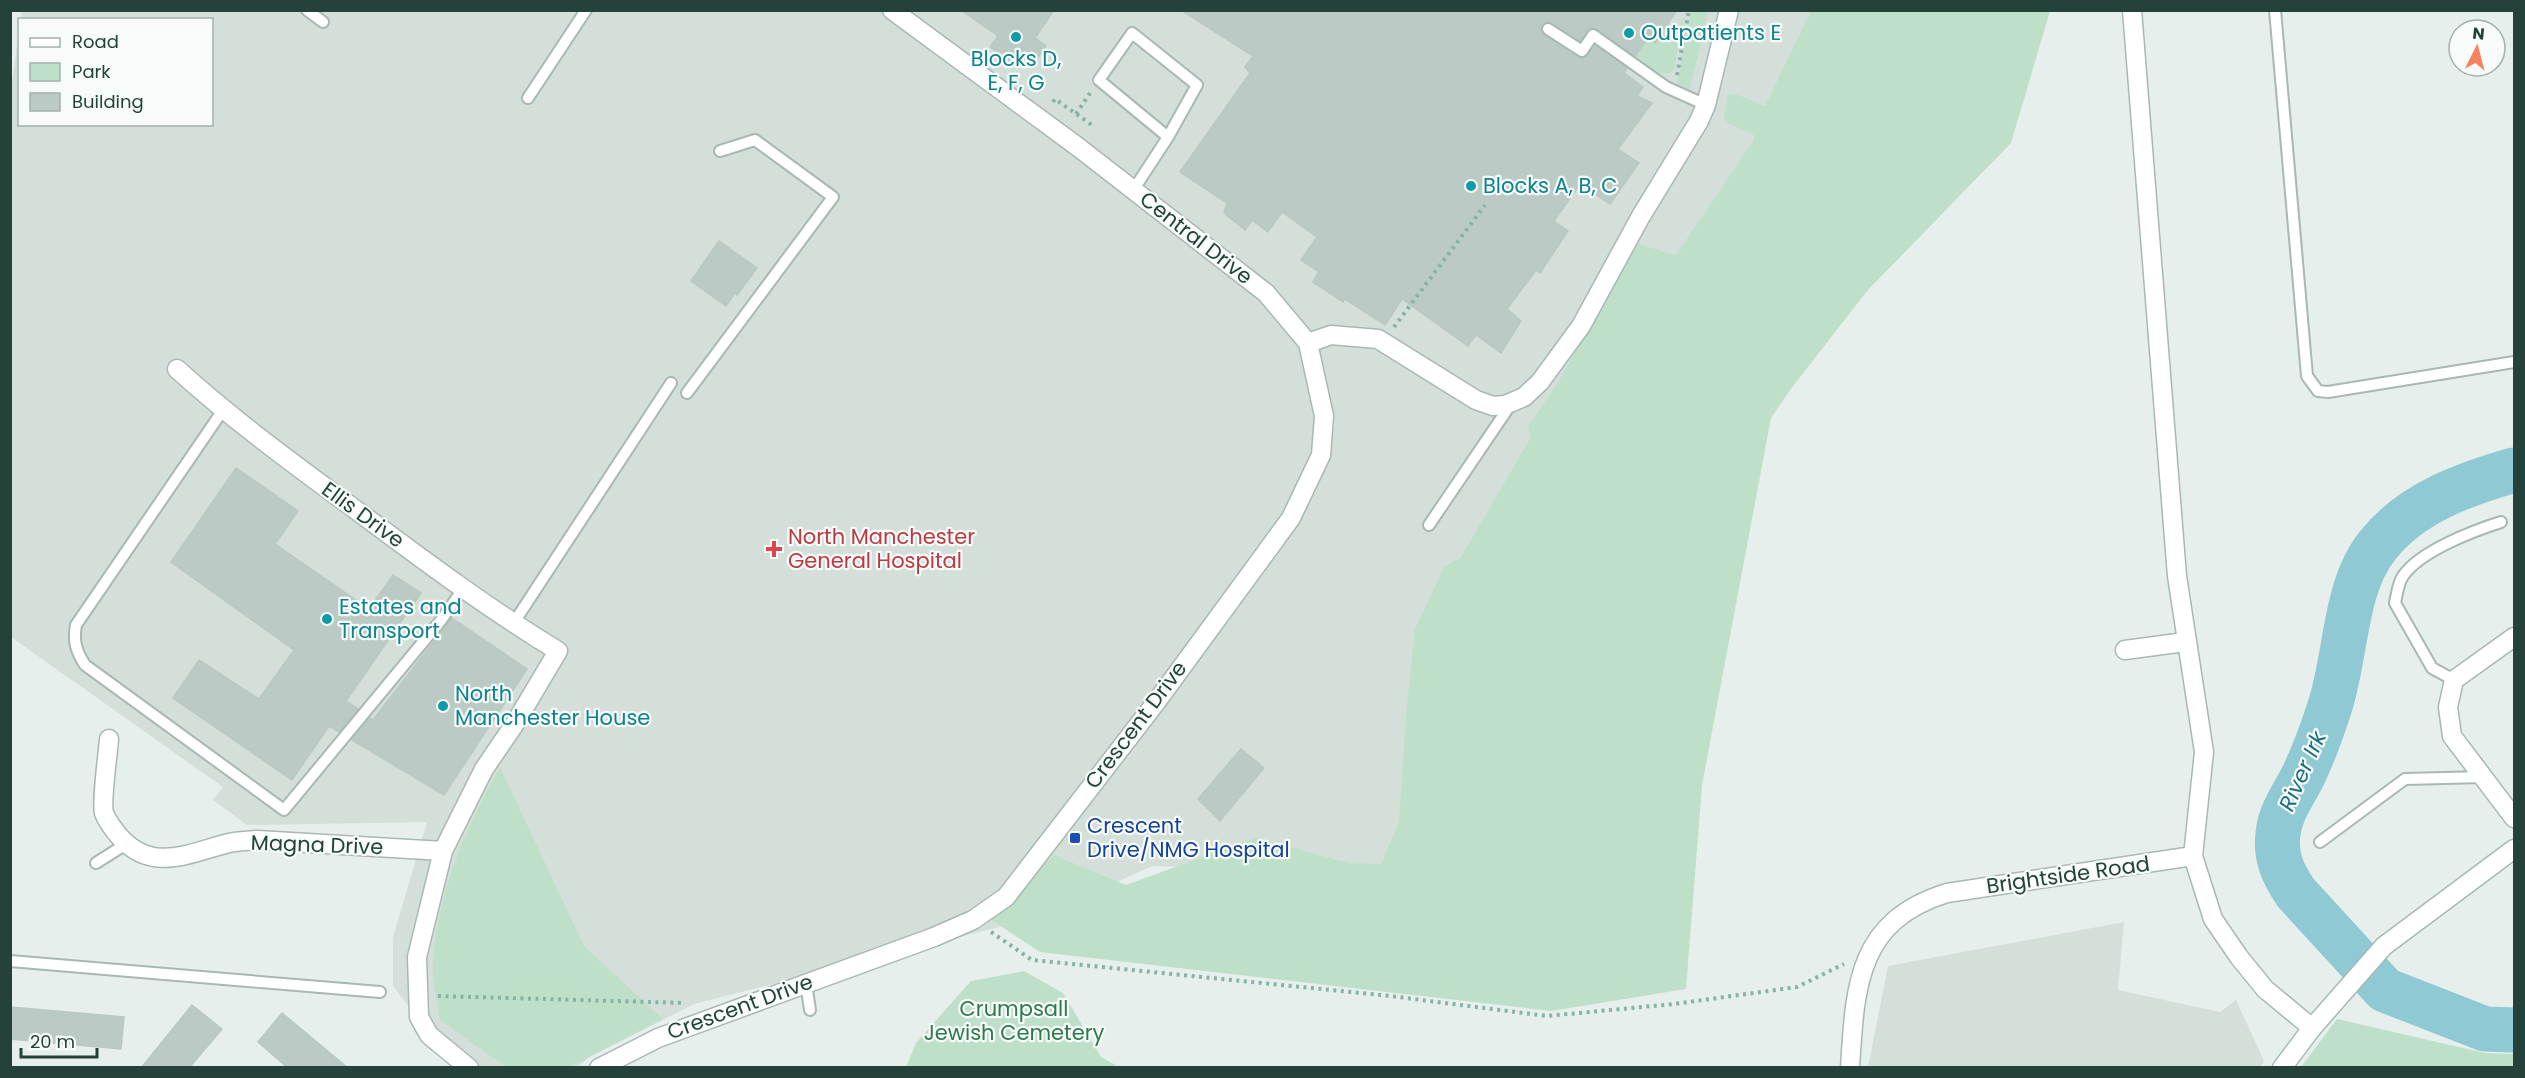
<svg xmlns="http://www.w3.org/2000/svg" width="2525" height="1078" viewBox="0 0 2525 1078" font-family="Poppins,sans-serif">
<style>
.built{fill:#d4dfda}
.green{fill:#bfe0c8}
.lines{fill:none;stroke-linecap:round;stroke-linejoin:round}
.river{stroke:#8ec9d4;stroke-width:45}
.building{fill:#bbcac4;stroke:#b8c9c2;stroke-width:1.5}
.lane-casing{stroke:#a8b8b2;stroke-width:14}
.street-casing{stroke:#a8b8b2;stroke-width:21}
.secondary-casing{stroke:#a4bbb3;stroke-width:21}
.path{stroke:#86b3a5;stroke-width:4;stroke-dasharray:3 4.5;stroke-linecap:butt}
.lane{stroke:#fff;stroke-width:10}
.street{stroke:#fff;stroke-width:18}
.secondary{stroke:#fff;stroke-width:18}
.culture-dot{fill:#0f9aa8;stroke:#f7fbf9;stroke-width:2}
.health-dot{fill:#e0444e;stroke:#f7fbf9;stroke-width:2}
.transit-dot{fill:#1a4fb4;stroke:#f7fbf9;stroke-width:2}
.labels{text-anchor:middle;stroke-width:4.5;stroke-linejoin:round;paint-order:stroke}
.culture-label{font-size:21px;fill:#0d838f;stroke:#f7fbf9;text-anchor:start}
.street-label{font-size:21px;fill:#24423a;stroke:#f7fbf9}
.health-label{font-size:21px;fill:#be3a42;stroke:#f7fbf9;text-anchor:start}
.transit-label{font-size:21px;fill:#164399;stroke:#f7fbf9;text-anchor:start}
.park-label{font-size:21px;fill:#2d7a4b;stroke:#f7fbf9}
.water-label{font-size:22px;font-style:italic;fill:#1c6f80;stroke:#f7fbf9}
</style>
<rect width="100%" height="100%" fill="#e6efeb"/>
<path class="built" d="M 22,11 L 1848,11 L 1422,873 L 1152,866 L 1043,916 L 694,1004 L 590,1057 L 577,1067 L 456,1067 L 393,986 L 393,937 L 427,822 L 247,825 L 213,800 L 223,787 L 11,637 L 10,99 L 19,29 L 20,124 L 212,124 L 212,20 L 21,19 Z
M 2124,922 L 2118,990 L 2220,1012 L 2236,1000 L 2264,1061 L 2260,1067 L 1868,1067 L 1888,966 Z"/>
<path class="green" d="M 1691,11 L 1708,11 L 1690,89 L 1677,84 Z
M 1811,11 L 2050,11 L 2011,143 L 1867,291 L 1790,390 L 1771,418 L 1702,785 L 1686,989 L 1551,1011 L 1040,952 L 988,918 L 1054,855 L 1126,885 L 1255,838 L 1349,863 L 1381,864 L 1399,822 L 1406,714 L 1415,629 L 1444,567 L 1461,557 L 1531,437 L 1528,426 L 1557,384 L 1638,244 L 1676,255 L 1753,141 L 1754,135 L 1728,123 L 1724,118 L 1728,94 L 1738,95 L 1765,106 Z
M 1684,17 L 1674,71 C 1659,79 1645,68 1633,59 L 1648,38 L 1655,43 L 1669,23 L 1677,28 Z
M 500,767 L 584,946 L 663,1019 L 567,1068 L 506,1067 L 440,1020 C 438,1002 431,980 433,961 C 438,892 466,827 500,767 Z
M 1024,971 L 1063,993 L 1101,1057 L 1119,1067 L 906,1067 L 916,1043 L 971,981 Z
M 2337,1019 L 2485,1053 L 2514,1054 L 2514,1067 L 2301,1067 Z"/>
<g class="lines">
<path class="river" d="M 2514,470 C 2465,484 2411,503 2378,545 C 2343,588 2347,657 2329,709 C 2322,731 2313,755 2303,776 C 2293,796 2280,812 2278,834 C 2275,857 2283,874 2296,893 L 2385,990 L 2485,1029 L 2514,1030"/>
</g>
<path class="building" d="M 961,10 L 1054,10 L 1035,38 L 1046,46 L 1035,62 L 1020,51 L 1012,62 L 990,47 L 998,36 Z
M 1181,10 L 1677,10 L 1655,43 L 1648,38 L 1635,56 L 1594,28 L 1587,30 L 1580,41 L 1552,22 L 1545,22 L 1541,25 L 1543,35 L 1578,58 L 1586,57 L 1595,46 L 1627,68 L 1624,73 L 1643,87 L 1637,96 L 1652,103 L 1618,149 L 1639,163 L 1610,204 L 1580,184 L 1554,221 L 1568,231 L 1540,273 L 1536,270 L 1507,309 L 1521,321 L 1501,353 L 1476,335 L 1468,346 L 1402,299 L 1385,325 L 1345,299 L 1343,302 L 1313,282 L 1319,272 L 1301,260 L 1317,237 L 1282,212 L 1268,232 L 1252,220 L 1245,230 L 1224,213 L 1227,203 L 1180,172 L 1250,73 L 1245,67 L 1253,56 Z
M 719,241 L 757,268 L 737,295 L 735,293 L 726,306 L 691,281 Z
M 236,468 L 298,511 L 275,544 L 369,609 L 393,575 L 421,593 L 346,701 L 358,709 L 339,732 L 329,726 L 292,780 L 173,698 L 199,660 L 259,699 L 294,650 L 171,562 Z
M 452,618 L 527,669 L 444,795 L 352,740 L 370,718 L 373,720 Z
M 1241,749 L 1264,768 L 1220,821 L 1198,799 Z
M 192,1005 L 222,1029 L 189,1068 L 141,1068 Z
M 10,1007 L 124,1017 L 121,1049 L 10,1039 Z
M 282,1013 L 348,1068 L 288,1068 L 258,1042 Z"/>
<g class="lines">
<defs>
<path id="lane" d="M 307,10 L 323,22
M 2275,10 L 2307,376 L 2318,391 L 2328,392 L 2514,362
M 1548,29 L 1582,51 L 1593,35 L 1666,87 L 1706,105
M 528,98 L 586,10
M 1134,189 L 1168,137 L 1099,80 L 1132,33 L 1197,85 L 1168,137
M 687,393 L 833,197 L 755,140 L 720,151
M 223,410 L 76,625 C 73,641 76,651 85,665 L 284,810 L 442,619 L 463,589
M 1429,525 L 1511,404
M 513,624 L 671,383
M 2454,680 L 2432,668 L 2395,603 C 2397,594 2398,583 2403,576 C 2420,551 2473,531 2501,522
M 2320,842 L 2405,779 L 2484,777
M 96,863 L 126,844
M 10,961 L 380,992
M 806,983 L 810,1010"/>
<path id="street" d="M 2132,10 L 2177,576 L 2204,752 L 2193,856 L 2213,919 L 2239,957 L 2265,989 L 2312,1028
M 1308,343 L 1331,335 L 1378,339 L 1476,400 L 1493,406 L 1505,405 L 1524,397 L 1540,382 L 1581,326 L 1641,216 L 1699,121 L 1706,105 L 1729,10
M 177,369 C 233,420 295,465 356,510 C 422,559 487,608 558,651 L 514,725 L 484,769 L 443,851 L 417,957 L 419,1017 L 429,1035 L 469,1068
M 2514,637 L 2454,680 L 2448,707 L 2452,736 L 2514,818
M 2125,650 L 2185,642
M 109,739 C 108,753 101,803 104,813 C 107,821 114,830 119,836 C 152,874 189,853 229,843 C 238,841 248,841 257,840 L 443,851
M 599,1068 L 658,1038 L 934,937 L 973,920 L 1006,897 L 1157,701 L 1291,518 L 1321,455 L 1324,416 L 1308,343 L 1266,293 L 1078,147 L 892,10
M 1850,1068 C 1855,986 1857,921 1947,893 L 2193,856"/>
<path id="secondary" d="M 2282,1068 L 2312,1028 L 2384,946 L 2514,849"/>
</defs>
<use href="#lane" class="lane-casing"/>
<use href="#street" class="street-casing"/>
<use href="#secondary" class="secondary-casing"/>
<path class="path" d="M 1677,75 L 1689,10
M 1053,102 L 1055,99 L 1092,125 L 1090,128
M 1076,114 L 1090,93
M 1394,327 L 1485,205
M 991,932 L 1032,960 L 1390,996 L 1547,1016 L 1674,1004 L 1797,987 L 1844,964
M 438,996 L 685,1003"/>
<use href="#lane" class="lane"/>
<use href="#street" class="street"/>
<use href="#secondary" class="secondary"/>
</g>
<g class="culture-dot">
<circle cx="1629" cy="33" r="6"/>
<circle cx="1016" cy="37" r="6"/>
<circle cx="1471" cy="186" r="6"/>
<circle cx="327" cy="619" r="6"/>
<circle cx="443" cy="706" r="6"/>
</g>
<path class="health-dot" d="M771 540h6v6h6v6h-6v6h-6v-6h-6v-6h6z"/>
<rect class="transit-dot" x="1069" y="832" width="12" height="12" rx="3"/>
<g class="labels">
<g class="culture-label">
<text x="1641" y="40">Outpatients E</text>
<text x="1016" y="66" text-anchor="middle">Blocks D,<tspan x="1016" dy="24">E, F, G</tspan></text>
<text x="1483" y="193">Blocks A, B, C</text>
<text x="339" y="614">Estates and<tspan x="339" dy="24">Transport</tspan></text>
<text x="455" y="701">North<tspan x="455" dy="24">Manchester House</tspan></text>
</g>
<g class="street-label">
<text transform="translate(1196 238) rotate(38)" y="7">Central Drive</text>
<text transform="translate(363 515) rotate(36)" y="7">Ellis Drive</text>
<text transform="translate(1136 725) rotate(-53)" y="7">Crescent Drive</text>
<text transform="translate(317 845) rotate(2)" y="7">Magna Drive</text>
<text transform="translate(2068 875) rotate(-8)" y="7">Brightside Road</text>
<text transform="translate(740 1007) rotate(-20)" y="7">Crescent Drive</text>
</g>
<g class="health-label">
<text x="788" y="544">North Manchester<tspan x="788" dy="24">General Hospital</tspan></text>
</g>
<g class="transit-label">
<text x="1087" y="833">Crescent<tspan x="1087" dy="24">Drive/NMG Hospital</tspan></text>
</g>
<g class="park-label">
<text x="1014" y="1016">Crumpsall<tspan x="1014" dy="24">Jewish Cemetery</tspan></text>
</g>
<g class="water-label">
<text transform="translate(2302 771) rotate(-66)" y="8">River Irk</text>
</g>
</g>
<rect width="2525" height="1078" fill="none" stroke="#24423a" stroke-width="24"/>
<rect x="18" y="18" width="195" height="108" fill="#f7fbf9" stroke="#a3b1ad" stroke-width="1.5"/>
<rect x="30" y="38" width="30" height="9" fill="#ffffff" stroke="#a3b1ad" stroke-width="1.5"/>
<text x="72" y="48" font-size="18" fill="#24423a">Road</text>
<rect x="30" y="63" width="30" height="18" fill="#bfe0c8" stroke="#a3b1ad" stroke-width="1.5"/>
<text x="72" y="78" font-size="18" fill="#24423a">Park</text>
<rect x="30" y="93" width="30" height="18" fill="#bbcac4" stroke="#a3b1ad" stroke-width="1.5"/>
<text x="72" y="108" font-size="18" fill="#24423a">Building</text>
<g transform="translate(2477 48) rotate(6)"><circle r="28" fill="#f7fbf9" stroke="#a3b1ad" stroke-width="1.5"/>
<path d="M0-4.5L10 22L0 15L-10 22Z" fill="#f4845f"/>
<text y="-9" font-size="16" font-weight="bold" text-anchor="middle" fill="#24423a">N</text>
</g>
<path d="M21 1048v9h76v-9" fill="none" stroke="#24423a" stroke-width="3"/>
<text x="30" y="1048" font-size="18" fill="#24423a" stroke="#f7fbf9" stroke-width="4.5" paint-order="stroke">20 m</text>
</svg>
